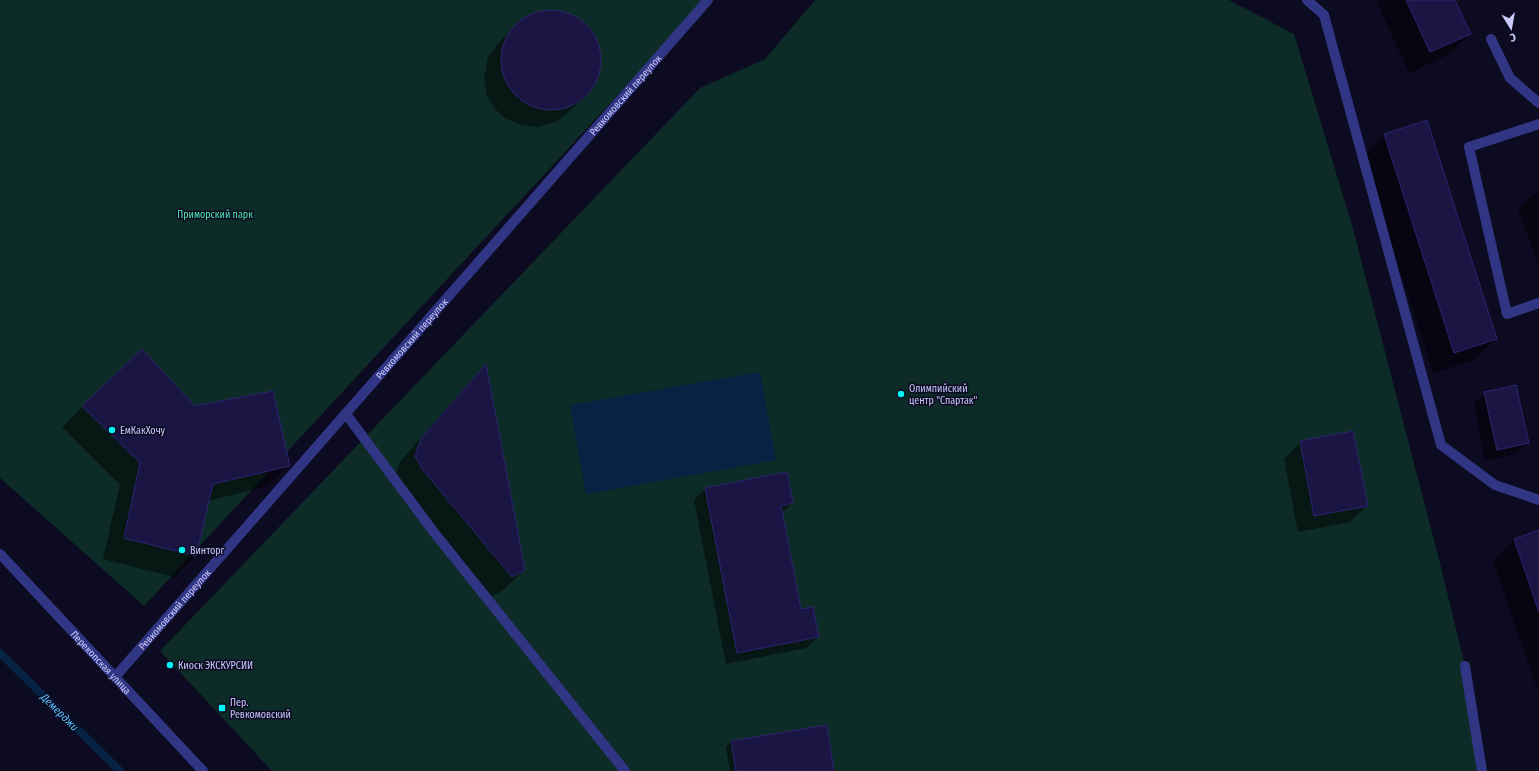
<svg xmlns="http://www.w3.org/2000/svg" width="1539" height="771" viewBox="0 0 1539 771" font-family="'Fira Sans Condensed',sans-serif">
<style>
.green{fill:#0d2b27}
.water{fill:#072344}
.shadow{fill:#0007}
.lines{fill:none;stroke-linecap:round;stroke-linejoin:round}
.stream{stroke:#072344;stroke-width:8}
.building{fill:#1a1543;stroke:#2c2572}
.minor{stroke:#313684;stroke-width:10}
.poi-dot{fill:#00f5f5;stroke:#0c0b21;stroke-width:1.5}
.labels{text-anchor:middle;stroke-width:3;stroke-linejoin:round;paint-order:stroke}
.street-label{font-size:10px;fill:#cbcaff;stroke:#0c0b21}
.park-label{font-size:10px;fill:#4ceab2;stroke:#0c0b21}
.poi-label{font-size:10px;fill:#cbcaff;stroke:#0c0b21;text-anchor:start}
.water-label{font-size:11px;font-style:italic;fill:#58c2ff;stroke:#0c0b21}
</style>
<rect width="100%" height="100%" fill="#0c0b21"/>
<path class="green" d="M 0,0 L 706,0 L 144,606 L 0,478 Z
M 815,0 L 1229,0 L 1294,34 L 1352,225 L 1440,563 L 1465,666 L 1482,771 L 272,771 L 160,651 L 700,88 L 765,59 Z"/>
<path class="water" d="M 760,372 L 776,460 L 586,494 L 570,405 Z"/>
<path class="shadow" d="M 1376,0 L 1454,0 L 1470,34 L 1448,55 L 1409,73 Z
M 556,11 L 572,15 L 582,21 L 594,34 L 600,51 L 600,68 L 596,80 L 587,95 L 569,112 L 555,122 L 538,127 L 521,125 L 505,118 L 496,110 L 487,96 L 484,79 L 488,57 L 498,43 L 515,26 L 529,16 L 538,12 Z
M 1384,135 L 1496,339 L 1474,360 L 1433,373 L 1363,156 Z
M 1539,192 L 1539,265 L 1518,210 L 1534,194 Z
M 485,366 L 524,570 L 502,591 L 490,597 L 394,477 L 400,462 L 465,387 Z
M 1485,393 L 1528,443 L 1516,454 L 1485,461 L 1474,404 Z
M 83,406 L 195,407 L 289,465 L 268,486 L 208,501 L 195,556 L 174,577 L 103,559 L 120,485 L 62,427 Z
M 1300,442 L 1367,506 L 1350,522 L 1298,532 L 1284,459 Z
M 705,489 L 792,503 L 782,513 L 801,611 L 818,637 L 806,648 L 726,664 L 694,500 Z
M 1539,531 L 1539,694 L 1493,561 L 1514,539 Z
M 731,742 L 833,771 L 730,771 L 726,747 Z"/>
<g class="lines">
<path class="stream" d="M 0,653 L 120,771"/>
</g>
<path class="building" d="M 1406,0 L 1455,0 L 1471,34 L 1430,52 Z
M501 60a50 50 0 1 1 100 0a50 50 0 1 1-100 0Z
M 1427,120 L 1497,339 L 1454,353 L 1384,134 Z
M 142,349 L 195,406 L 273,391 L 290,466 L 213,484 L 196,556 L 124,538 L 140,463 L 82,406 Z
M 486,364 L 525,570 L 512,577 L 423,470 L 415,456 L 421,439 Z
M 1516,385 L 1529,443 L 1497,450 L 1484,392 Z
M 1353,431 L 1368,506 L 1314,516 L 1300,441 Z
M 787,472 L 793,503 L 781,506 L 801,609 L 813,607 L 819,637 L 737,653 L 705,488 Z
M 1539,530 L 1539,612 L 1514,539 Z
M 827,725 L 834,771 L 736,771 L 731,741 Z"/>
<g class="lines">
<g class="minor">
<path d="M 1307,0 L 1324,15 L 1441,445 L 1495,485 L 1539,500"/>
<path d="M 1491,39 L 1510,78 L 1539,103"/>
<path d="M 1539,124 L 1469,147 L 1507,314 L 1539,303"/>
<path d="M 346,414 L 433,531 L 625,771"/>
<path id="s1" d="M 0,554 L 203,771"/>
<path d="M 1465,666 L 1482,771"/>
<path id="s2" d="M 115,677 L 708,0"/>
</g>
</g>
<g class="poi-dot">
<circle cx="901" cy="394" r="4"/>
<circle cx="112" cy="430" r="4"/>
<circle cx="182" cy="550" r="4"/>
<circle cx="170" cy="665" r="4"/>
<rect x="218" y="704" width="8" height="8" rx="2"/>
</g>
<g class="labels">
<g class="street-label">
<text dy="4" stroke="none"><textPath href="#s2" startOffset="774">Ревкомовский переулок</textPath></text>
<text dy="4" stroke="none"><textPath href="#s2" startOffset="450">Ревкомовский переулок</textPath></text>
<text dy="4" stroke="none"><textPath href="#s2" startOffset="90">Ревкомовский переулок</textPath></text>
<text dy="4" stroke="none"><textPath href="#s1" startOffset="148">Перекопская улица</textPath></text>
</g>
<g class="park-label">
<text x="215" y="218">Приморский парк</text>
</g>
<g class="poi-label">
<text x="909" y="392">Олимпийский<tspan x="909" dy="12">центр "Спартак"</tspan></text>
<text x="120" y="434">ЕмКакХочу</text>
<text x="190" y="554">Винторг</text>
<text x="178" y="669">Киоск ЭКСКУРСИИ</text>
<text x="230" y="706">Пер.<tspan x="230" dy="12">Ревкомовский</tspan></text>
</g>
<g class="water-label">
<text transform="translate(60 712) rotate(45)" y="4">Демерджи</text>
</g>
</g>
<g transform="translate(1511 28) rotate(169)" stroke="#0c0b21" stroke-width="3" paint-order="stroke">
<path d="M0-3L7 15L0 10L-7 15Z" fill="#cbcaff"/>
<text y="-6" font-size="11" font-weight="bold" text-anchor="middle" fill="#cbcaff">С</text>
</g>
</svg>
